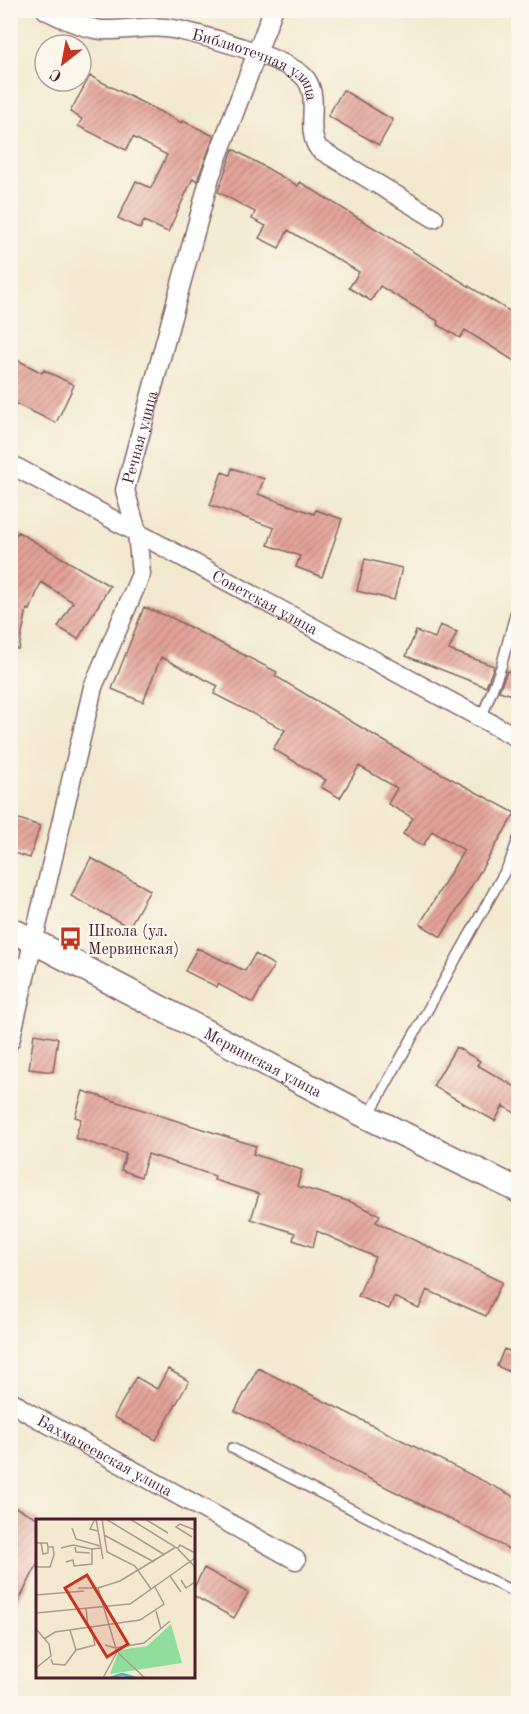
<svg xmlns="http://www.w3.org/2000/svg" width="529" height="1714" viewBox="0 0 529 1714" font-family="'Old Standard TT',serif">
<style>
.building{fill:url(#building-hatch)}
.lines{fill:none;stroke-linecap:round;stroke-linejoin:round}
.service-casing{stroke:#856665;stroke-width:12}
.minor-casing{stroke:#856665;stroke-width:21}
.tertiary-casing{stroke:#856665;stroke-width:27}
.service{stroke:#fff;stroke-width:9}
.minor{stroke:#fff;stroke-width:18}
.tertiary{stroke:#fff;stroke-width:24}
.labels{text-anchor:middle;stroke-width:5;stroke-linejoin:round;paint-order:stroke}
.street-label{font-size:16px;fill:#4a1f2b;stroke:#fbf7ec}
.poi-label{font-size:16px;fill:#4a1f2b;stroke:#fbf7ec;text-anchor:start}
.inset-river{fill:none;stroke:#51bfc8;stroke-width:3}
.inset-road{fill:none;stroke:#af988e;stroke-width:1.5}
.view{fill:#c8321e;fill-opacity:0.15;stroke:#c8321e;stroke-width:3}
.inset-edge{fill:none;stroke:#4a1f2b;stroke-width:3}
</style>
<defs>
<pattern id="building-hatch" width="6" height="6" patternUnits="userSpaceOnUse" patternTransform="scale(1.5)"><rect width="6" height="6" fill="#e3a298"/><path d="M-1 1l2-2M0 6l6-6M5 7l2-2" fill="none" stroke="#ba837c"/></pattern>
</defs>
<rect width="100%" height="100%" fill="#fbf7ec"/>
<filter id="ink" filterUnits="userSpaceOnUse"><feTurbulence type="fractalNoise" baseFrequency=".0167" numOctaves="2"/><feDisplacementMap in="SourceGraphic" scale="12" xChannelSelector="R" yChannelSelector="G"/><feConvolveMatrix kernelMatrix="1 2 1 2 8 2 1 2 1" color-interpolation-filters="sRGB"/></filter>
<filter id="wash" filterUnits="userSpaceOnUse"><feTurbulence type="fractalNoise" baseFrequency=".008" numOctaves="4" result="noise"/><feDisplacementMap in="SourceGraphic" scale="24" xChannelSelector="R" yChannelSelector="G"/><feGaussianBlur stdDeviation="1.35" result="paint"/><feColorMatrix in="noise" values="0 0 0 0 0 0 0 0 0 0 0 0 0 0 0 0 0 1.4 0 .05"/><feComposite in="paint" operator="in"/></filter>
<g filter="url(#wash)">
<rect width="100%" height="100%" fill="#f2e9d0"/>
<g id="blocks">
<path class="building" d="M 90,76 L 182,123 L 183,121 L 214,136 L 197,181 L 193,178 L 168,232 L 144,221 L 140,229 L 118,218 L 136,181 L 151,188 L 167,155 L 133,137 L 126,150 L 78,126 L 82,119 L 70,112 Z
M 343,90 L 393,120 L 379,145 L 328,116 Z
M 233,149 L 298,186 L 300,182 L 519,317 L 519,364 L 465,330 L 460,338 L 437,324 L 438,321 L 380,286 L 371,301 L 349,288 L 359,272 L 288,230 L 279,248 L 259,238 L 266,226 L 252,219 L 255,212 L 218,192 Z
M 10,356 L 42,373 L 44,370 L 74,385 L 56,423 L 10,401 Z
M 232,468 L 264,479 L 258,494 L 314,514 L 316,510 L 342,519 L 322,577 L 296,567 L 300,556 L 268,545 L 274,528 L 210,505 L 222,472 L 230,475 Z
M 18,532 L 110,586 L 78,639 L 58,627 L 73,602 L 41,582 L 30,610 L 27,609 L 19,649 L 10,649 L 10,544 Z
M 365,559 L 402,568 L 394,600 L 357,591 Z
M 144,607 L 172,618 L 277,672 L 275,676 L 409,756 L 515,813 L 441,937 L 420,924 L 464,850 L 432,831 L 423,846 L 403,834 L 413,818 L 388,804 L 397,788 L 359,766 L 340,798 L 321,787 L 326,780 L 273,749 L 285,730 L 214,694 L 218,686 L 161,657 L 143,702 L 112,689 Z
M 440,625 L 457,632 L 449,650 L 494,666 L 486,687 L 406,656 L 416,631 L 435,638 Z
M 507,671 L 519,675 L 519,697 L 499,691 Z
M 10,816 L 40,826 L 30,858 L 10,852 Z
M 91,858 L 150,890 L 129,927 L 71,896 Z
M 197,948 L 245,971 L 255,954 L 274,965 L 253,1003 L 218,984 L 217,987 L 185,971 Z
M 34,1034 L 58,1038 L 53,1072 L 29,1069 Z
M 456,1047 L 480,1061 L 477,1065 L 519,1089 L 519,1115 L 503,1106 L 495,1121 L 433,1086 Z
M 83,1091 L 256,1146 L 253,1154 L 302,1170 L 297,1186 L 351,1202 L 380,1215 L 376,1222 L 502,1282 L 486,1316 L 427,1290 L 419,1308 L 394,1297 L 389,1309 L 358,1296 L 375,1257 L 317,1231 L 313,1247 L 293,1240 L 295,1233 L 251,1219 L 259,1194 L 214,1180 L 215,1176 L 148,1154 L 141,1177 L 121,1170 L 126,1154 L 75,1138 L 81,1119 L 75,1117 Z
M 504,1349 L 519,1355 L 519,1376 L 497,1366 Z
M 258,1368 L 519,1499 L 519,1554 L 235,1411 Z
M 168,1369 L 189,1381 L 156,1440 L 114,1417 L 136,1377 L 157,1389 Z
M 10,1505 L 38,1518 L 38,1563 L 10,1618 Z
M 204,1568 L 248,1593 L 234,1618 L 194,1596 L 194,1588 Z"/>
</g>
</g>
<g filter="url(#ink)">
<use href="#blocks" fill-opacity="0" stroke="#856665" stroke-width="1.5"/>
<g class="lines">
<defs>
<path id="service" d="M 481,719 L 501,667 L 518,603
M 369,1115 L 509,864 L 518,839
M 232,1448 L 518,1594"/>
<g id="minor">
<path id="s1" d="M 46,10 C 63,19 83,28 102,30 C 123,31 145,26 166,28 C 192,31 292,59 306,79 C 321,100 304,129 319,149 L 434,218"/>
<path id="s2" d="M 10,464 L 518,738"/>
<path id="s3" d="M 10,1041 L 93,687 L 141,574 L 137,532 L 125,490 L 210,177 L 273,10"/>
<path id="s4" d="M 10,1400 L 25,1411 L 296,1560"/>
</g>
<g id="tertiary">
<path id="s5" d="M 10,929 L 368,1117 L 518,1190"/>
</g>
</defs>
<use href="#service" class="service-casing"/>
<use href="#minor" class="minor-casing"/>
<use href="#tertiary" class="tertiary-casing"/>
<use href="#service" class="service"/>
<use href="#minor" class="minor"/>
<use href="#tertiary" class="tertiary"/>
</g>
</g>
<defs>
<symbol id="bus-bare" viewBox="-9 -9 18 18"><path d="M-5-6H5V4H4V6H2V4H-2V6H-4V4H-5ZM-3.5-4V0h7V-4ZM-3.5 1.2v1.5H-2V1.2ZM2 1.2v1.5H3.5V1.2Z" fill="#c8321e" stroke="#fbf7ec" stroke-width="2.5" paint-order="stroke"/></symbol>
</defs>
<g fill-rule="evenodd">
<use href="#bus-bare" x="54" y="922" width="33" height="33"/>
</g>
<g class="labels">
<g class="street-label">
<text dy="6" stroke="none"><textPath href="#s1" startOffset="224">Библиотечная улица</textPath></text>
<text dy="6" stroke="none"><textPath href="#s3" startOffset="627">Речная улица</textPath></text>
<text dy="6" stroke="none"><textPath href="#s2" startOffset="290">Советская улица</textPath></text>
<text dy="6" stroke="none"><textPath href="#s5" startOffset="286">Мервинская улица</textPath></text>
<text dy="6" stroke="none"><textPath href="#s4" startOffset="110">Бахмачеевская улица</textPath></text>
</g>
<g class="poi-label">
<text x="88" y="936">Школа (ул.<tspan x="88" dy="18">Мервинская)</tspan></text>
</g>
</g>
<g transform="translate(36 1519)">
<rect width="159" height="159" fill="#f2e9d0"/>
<path d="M 135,105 L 146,144 L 74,155 L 83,131 L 111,127 Z" fill="#8fde9c"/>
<path class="inset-river" d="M 75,159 L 86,155 L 99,159"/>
<path class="inset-road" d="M 59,0 L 54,10 L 62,12M 60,0 L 67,40M 66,0 L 71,33 L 99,47 L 115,70M 70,0 L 129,36M 94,0 L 141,29 L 159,48M 109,0 L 132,14M 36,9 L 40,20 L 64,27M 68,16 L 118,43M 156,18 L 140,8 L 144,5 L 159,11M 0,24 L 11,24 L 12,28 L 17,28 L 18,36 L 14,48 L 0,48M 5,24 L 7,35 L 12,34 L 12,29M 39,28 L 40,33 L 54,34M 25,29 L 37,26 L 56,30M 142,29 L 144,26 L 159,34M 30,43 L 37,41 L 38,47 L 56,45 L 56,30 L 65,29M 134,57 L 145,73M 145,61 L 150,69 L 159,63M 42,69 L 62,69 L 84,62 L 140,28M 62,69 L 81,133 L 67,159M 0,76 L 48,72M 50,89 L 52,108M 120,92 L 125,110M 0,94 L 94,85 L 159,39M 0,110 L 13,125 L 15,137 L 0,149M 34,111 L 40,131M 8,120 L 19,113 L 104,101 L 128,85 L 119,68M 69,126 L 79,129 L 108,124 L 134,102M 82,134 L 109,159M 15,140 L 17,145 L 29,146 L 40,131 L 59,126 L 55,107"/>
<path class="view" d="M 51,56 L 92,125 L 71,138 L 29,69 Z"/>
<rect width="159" height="159" class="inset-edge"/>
</g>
<rect width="529" height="1714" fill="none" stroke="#fbf7ec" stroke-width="36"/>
<g transform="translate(63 63) rotate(211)"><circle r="28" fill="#fbf7ec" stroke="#b4a19f" stroke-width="1.5"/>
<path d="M0-4.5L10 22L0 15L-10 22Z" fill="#c8321e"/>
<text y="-9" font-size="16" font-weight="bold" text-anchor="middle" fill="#4a1f2b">С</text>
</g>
</svg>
